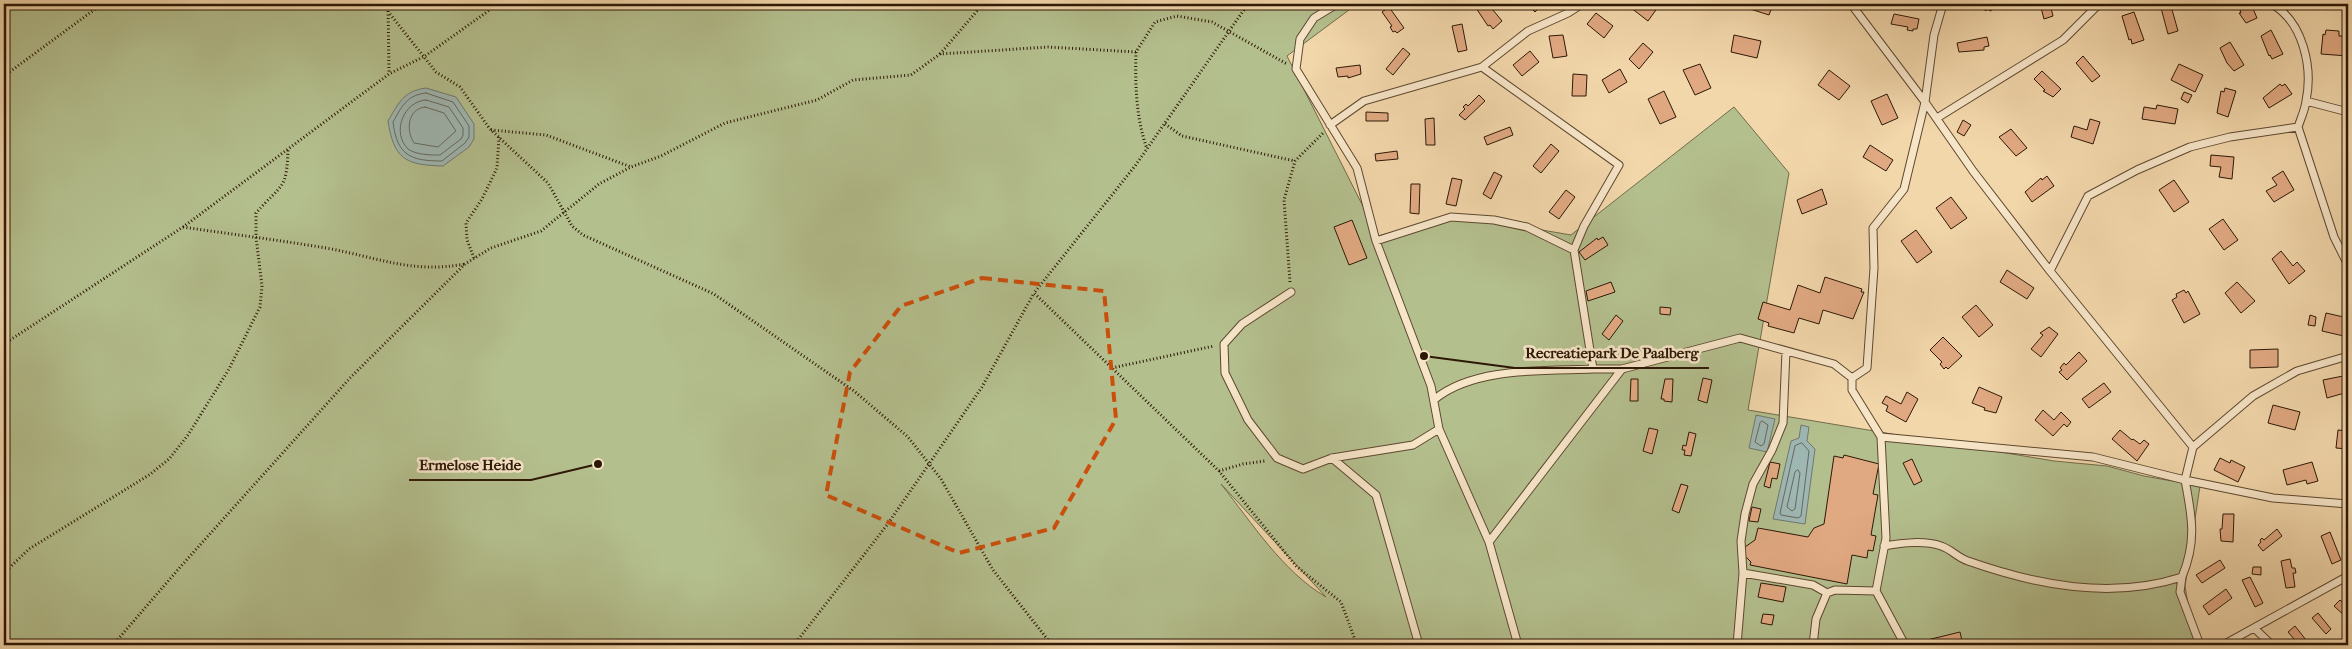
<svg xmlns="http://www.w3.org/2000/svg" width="2352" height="649" viewBox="0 0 2352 649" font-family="'IM FELL French Canon',serif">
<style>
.green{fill:#b4bf8e;stroke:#706c4a;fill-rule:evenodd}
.water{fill:#9eb7b3;stroke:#71776e}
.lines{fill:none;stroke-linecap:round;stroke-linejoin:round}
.shore{stroke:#66685c;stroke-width:1}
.building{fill:#e1a982;stroke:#2d1806}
.lane-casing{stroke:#5e482f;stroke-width:9}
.path{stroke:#2d1806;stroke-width:3;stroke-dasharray:1 2.5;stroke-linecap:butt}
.lane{stroke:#f7e5c8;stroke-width:7}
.marked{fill:none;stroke:#cc4f0b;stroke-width:4;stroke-dasharray:10 6;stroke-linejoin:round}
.leader{fill:none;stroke:#2d1806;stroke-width:2}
.callout-dot{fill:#2d1806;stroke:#f7e5c8;stroke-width:2}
.callout-label{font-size:15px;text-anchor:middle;font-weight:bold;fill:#2d1806;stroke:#f7e5c8;stroke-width:5;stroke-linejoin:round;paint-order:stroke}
</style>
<rect width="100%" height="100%" fill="#f2d7ab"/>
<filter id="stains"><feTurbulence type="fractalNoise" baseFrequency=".004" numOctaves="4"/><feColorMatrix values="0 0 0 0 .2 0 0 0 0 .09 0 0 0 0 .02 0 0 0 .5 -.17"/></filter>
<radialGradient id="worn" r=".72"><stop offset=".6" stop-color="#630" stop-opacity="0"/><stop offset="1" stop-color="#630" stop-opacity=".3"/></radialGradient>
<path class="green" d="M 4,4 L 1357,4 L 1287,56 L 1378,236 L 1455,215 L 1571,235 L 1734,107 L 1789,173 L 1748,410 L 2054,461 L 2107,466 L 2144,476 L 2200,486 L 2185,586 L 2195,645 L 4,645 ZM 1221,484 L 1326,597 C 1283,572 1252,523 1221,484 Z"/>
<path class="water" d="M 426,88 L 456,97 L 474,124 L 474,139 L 469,147 L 443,166 C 405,165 394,159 388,121 C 399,102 404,91 426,88 Z
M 1756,415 L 1775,419 L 1767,452 L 1749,448 Z
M 1801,425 L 1809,427 L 1807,441 L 1815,449 L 1805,524 L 1773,519 L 1791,441 L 1799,438 Z"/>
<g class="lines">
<path class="shore" d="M 426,93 L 453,102 L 469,126 L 469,137 L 465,143 L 442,161 C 410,161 397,155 393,122 C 402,106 407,95 426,93 Z
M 426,100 L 449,107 L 463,128 L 463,135 L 461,139 L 440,155 C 431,155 416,155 408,149 C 391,132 404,101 426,100 Z
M 425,107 L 444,113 L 456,131 L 438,147 L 414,143 C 406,131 407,109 425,107 Z
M 1762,421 L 1768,425 L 1764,444 L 1761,446 L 1755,442 L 1760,423 Z
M 1802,443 L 1809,451 L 1801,516 L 1798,518 L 1781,515 L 1780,513 L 1795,446 Z
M 1798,470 L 1800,473 L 1795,509 L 1792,511 L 1787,507 L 1795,472 Z"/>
</g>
<path class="building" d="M 1481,4 L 1488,4 L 1502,21 L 1493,29 L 1490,25 L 1488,26 L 1476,8 Z
M 1527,4 L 1541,4 L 1542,5 L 1535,12 Z
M 1626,4 L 1653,4 L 1658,7 L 1648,21 Z
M 1745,4 L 1773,4 L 1769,15 L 1744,7 Z
M 1978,4 L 1995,4 L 1991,11 L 1987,9 L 1986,11 Z
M 2040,4 L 2050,4 L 2053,16 L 2044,19 Z
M 2238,4 L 2251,4 L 2257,18 L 2246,23 L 2239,13 L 2241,13 Z
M 2171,6 L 2178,31 L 2168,34 L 2161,8 Z
M 1389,7 L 1404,28 L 1397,33 L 1395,31 L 1393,32 L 1390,27 L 1392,26 L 1382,12 Z
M 2134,12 L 2144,40 L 2132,44 L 2131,39 L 2129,40 L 2122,16 Z
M 1596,13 L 1613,26 L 1604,38 L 1587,24 Z
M 1894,14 L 1919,19 L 1917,29 L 1913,29 L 1913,31 L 1907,30 L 1908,27 L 1891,24 Z
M 1462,24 L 1467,50 L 1458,52 L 1452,26 Z
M 2271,30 L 2283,54 L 2272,59 L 2270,55 L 2269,56 L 2261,36 Z
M 2326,30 L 2339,31 L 2339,36 L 2348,36 L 2348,56 L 2321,54 L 2323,34 L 2325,35 Z
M 1563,35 L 1567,56 L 1553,58 L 1549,36 Z
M 1734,35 L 1761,41 L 1757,58 L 1731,52 Z
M 1987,37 L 1989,46 L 1984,47 L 1984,50 L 1959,52 L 1957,43 Z
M 2230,42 L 2244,65 L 2234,71 L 2227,63 L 2220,48 Z
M 1643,43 L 1653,52 L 1639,69 L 1629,59 Z
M 1403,48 L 1410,54 L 1393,75 L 1386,69 Z
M 1530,51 L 1539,62 L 1522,76 L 1513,65 Z
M 2083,56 L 2100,76 L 2092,82 L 2076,63 Z
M 1700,64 L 1711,88 L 1695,95 L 1683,70 Z
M 2179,64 L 2203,75 L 2195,92 L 2171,80 Z
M 1360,65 L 1361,74 L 1348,78 L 1348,76 L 1338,77 L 1336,68 Z
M 1620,69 L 1627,82 L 1609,93 L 1602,80 Z
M 1829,70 L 1850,86 L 1839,100 L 1818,85 Z
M 2042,71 L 2061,89 L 2053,97 L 2043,91 L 2045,90 L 2034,79 Z
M 1573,74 L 1587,75 L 1586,96 L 1572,96 Z
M 2280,84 L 2282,86 L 2285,84 L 2292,94 L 2269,108 L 2263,98 Z
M 2225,88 L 2236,91 L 2228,117 L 2217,113 L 2221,91 L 2224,92 Z
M 1664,91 L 1676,117 L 1660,124 L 1648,99 Z
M 2184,92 L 2192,95 L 2188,103 L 2181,99 Z
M 1887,94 L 1898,118 L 1882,125 L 1871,101 Z
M 1479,95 L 1485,101 L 1465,120 L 1459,115 L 1465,109 L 1463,107 L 1466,104 L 1468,106 Z
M 2157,105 L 2178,109 L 2175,124 L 2142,119 L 2144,107 L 2156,109 Z
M 1366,112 L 1388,113 L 1388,121 L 1366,121 Z
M 1434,118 L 1435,145 L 1426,145 L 1425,119 Z
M 2090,119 L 2100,122 L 2093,144 L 2071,137 L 2074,126 L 2087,130 Z
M 1963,120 L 1971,125 L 1964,136 L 1957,132 Z
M 1510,127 L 1513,135 L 1487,145 L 1484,137 Z
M 2011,129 L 2027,148 L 2016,156 L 1999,137 Z
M 1551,144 L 1559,151 L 1541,173 L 1533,166 Z
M 1870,145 L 1893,160 L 1886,171 L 1863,157 Z
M 1397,151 L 1398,159 L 1376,161 L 1375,154 Z
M 2211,155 L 2234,157 L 2232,179 L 2219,177 L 2221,167 L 2210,166 Z
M 2283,171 L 2294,190 L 2274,202 L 2266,191 L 2277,185 L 2272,178 Z
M 1494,172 L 1502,176 L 1491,199 L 1483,194 Z
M 2047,176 L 2054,186 L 2032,202 L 2025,192 L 2041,178 L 2042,180 Z
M 1452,178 L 1462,180 L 1456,206 L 1446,204 Z
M 2174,180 L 2189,202 L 2174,212 L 2159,190 Z
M 1411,184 L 1420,184 L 1419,214 L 1410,213 Z
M 1822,189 L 1827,204 L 1802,214 L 1797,200 Z
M 1566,190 L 1575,197 L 1559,219 L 1549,212 Z
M 1951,197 L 1967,218 L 1951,229 L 1936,208 Z
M 2223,219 L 2238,240 L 2224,250 L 2209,229 Z
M 1352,220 L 1367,258 L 1349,265 L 1334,227 Z
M 1916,230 L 1932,252 L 1917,263 L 1901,241 Z
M 1603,237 L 1608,245 L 1585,260 L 1579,252 L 1597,238 L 1598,240 Z
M 2281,251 L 2293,266 L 2297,262 L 2305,271 L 2289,284 L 2272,259 Z
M 2007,270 L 2034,288 L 2027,299 L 2000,282 Z
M 1825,277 L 1862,289 L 1861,292 L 1864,292 L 1853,319 L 1823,310 L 1819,324 L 1799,318 L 1794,333 L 1768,326 L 1769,323 L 1758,319 L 1763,302 L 1790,310 L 1798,285 L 1820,293 Z
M 1611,282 L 1615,292 L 1588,301 L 1586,291 Z
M 2237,282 L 2255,301 L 2241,313 L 2225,293 Z
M 2184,290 L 2186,293 L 2188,291 L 2200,314 L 2184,323 L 2172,300 L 2177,297 L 2176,294 Z
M 1976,305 L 1993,325 L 1979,337 L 1962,317 Z
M 1660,307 L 1671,308 L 1670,315 L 1660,314 Z
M 2326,313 L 2348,318 L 2348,337 L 2322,331 Z
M 1616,315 L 1623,321 L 1609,340 L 1602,334 Z
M 2310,315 L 2316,317 L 2315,326 L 2308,325 Z
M 2049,327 L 2058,334 L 2041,357 L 2031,349 L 2043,335 L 2040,333 Z
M 1943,337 L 1962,356 L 1948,369 L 1946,367 L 1944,369 L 1940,364 L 1942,362 L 1930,350 Z
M 2278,349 L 2278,367 L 2250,368 L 2250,350 Z
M 2079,352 L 2087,361 L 2067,380 L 2059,372 L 2062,370 L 2060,368 L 2064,363 L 2066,365 Z
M 2348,375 L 2348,392 L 2327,398 L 2323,380 Z
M 1703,378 L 1712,380 L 1707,403 L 1698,400 Z
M 1631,379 L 1638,379 L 1638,401 L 1630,401 Z
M 1665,379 L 1673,379 L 1672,402 L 1664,401 L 1664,399 L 1661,399 Z
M 2104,383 L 2111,392 L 2089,408 L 2082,399 Z
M 1979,387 L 2002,397 L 1996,413 L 1984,410 L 1985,408 L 1972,403 Z
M 1907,392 L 1918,399 L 1906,422 L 1886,411 L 1888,406 L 1882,403 L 1886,396 L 1901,404 Z
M 2273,405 L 2300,412 L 2295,430 L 2268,423 Z
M 2043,410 L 2054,420 L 2061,412 L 2071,422 L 2067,427 L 2064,424 L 2053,436 L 2035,420 Z
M 1649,428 L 1658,430 L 1652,454 L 1643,451 Z
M 2120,430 L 2132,440 L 2133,439 L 2140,444 L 2144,440 L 2149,444 L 2137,461 L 2112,439 Z
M 2338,430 L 2348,431 L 2348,449 L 2336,448 Z
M 1689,432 L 1696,434 L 1691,456 L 1684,455 L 1685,450 L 1682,450 L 1683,445 L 1686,446 Z
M 1844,455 L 1879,464 L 1873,494 L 1878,495 L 1871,535 L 1876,536 L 1873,551 L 1868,550 L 1867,558 L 1852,555 L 1847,584 L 1750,565 L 1751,562 L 1745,556 L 1745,547 L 1755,540 L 1758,528 L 1808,537 L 1814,528 L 1824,524 L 1834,456 L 1843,458 Z
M 2220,458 L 2230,463 L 2231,460 L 2245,467 L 2238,482 L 2214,470 Z
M 1912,459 L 1922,481 L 1914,485 L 1903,463 Z
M 1770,462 L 1780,464 L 1777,479 L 1772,478 L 1770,488 L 1764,486 Z
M 2312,462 L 2318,481 L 2307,484 L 2306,480 L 2287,485 L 2283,470 Z
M 1681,484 L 1688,486 L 1679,513 L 1672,510 Z
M 1752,507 L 1761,509 L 1758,522 L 1749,521 Z
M 2223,514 L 2234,514 L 2233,542 L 2221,541 L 2220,529 L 2222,529 Z
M 2277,529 L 2282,536 L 2263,551 L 2258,545 L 2261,542 L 2260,540 L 2262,538 L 2264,540 Z
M 2330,532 L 2341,560 L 2332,564 L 2321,536 Z
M 2290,559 L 2292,568 L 2295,568 L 2296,573 L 2293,573 L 2295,587 L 2286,588 L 2281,561 Z
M 2220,560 L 2225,568 L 2202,583 L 2196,575 Z
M 2253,567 L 2261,567 L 2261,575 L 2252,574 Z
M 2250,577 L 2263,603 L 2255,607 L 2242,580 Z
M 1761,583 L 1786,587 L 1783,602 L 1758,597 Z
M 2226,589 L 2232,598 L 2209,615 L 2203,606 Z
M 2340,600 L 2348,608 L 2346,617 L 2334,606 Z
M 2318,613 L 2331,629 L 2326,634 L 2312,618 Z
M 1763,614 L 1774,615 L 1772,625 L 1761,623 Z
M 2295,626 L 2310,645 L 2299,645 L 2288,632 Z
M 1960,632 L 1963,645 L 1925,645 L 1923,641 Z"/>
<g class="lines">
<defs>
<path id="lane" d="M 1337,4 L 1314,18 L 1300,39 L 1296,69 L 1357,168 L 1376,241 L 1431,386 L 1439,429 L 1489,542 L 1518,645
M 1851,4 L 1925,102 L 1904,189 L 1873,228 L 1874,268 L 1867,368 L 1852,378 L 1852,390 L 1881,437 L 1886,538 L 1876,591 L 1905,645
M 1482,67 L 1619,165 L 1584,226 L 1574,250 L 1593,369 L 1622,369 L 1740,338 L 1834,364 L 1852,378
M 2306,101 L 2348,112
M 1937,118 L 2063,40 L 2099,4
M 1330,125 L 1364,101 L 1482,67 L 1528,31 L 1568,13 L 1582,4
M 2298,127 L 2334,237 L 2348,265
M 1376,241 L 1451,217 L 1494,220 L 1527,227 L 1574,250
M 2050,271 L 2088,196 L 2137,170 L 2190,147 L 2230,137 L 2298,127 C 2301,118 2305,110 2306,101 C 2313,67 2303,22 2272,4
M 1291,292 L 1242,324 L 1224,344 L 1225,373 L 1248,420 L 1277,458 L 1303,469 L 1332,458 L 1413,445 L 1439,429
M 1435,399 C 1474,367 1544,371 1593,369
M 1881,437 L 2093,457 L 2185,480 L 2193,447 L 2050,271 L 1973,171 L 1925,102 L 1934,35 L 1943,4
M 2193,447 L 2253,396 L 2297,371 L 2348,356
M 1332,458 L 1376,495 L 1419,645
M 1489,542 L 1622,369
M 1884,546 C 1902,543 1924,540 1941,546 C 1951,549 1958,558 1968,561 C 2036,585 2111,600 2182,577 C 2197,541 2192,517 2185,480 L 2273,498 L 2348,504
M 1743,573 L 1813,585 L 1827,593
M 2182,577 L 2180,592 L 2200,645
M 2254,628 L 2272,645
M 1737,645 L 1743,573 L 1741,541 L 1745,514 L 1753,484 L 1772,450 L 1783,423 L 1786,351
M 1813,645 L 1816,619 L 1827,593 L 1835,590 L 1876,591
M 2223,645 L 2348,576"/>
</defs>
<use href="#lane" class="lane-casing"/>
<path class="path" d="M 388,4 L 389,74
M 1248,4 L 1135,166 L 1034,293 L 1219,471 L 1296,566 L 1341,602 L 1357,645
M 390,14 L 436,72 L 460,87 L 490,129 L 548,183 L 572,226 L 583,235 L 714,294 L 854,391 L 908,437 L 941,479 L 993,570 L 1052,645
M 1136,52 C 1135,84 1136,118 1147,149
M 940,54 L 983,4
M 4,76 L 102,4
M 1165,124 L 1182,136 L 1295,161
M 491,130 L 546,135 L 631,167
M 183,227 C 230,234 278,240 326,248 C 377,257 411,274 465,264
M 474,258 L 467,240 L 466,223 L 482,199 L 497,168 L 499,137
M 1290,282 L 1284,200 L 1295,161 L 1323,133
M 4,344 L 183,227 L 389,74 L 425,56 L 498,4
M 1112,368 L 1214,346
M 1219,471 L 1243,464 L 1265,461
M 4,573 L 29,549 L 149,475 L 169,459 L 188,435 L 229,369 L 260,307 L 262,286 L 256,237 L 256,213 C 282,183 287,191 288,148
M 113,645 L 182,565 L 350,378 L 465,264 L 491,248 L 541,231 L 599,184 L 631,167 L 661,156 L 725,123 L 817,100 L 853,80 L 911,75 L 940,54 L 1048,47 L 1136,52 L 1155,22 L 1177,16 L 1212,22 L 1287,64
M 794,645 L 887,525 L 982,387 L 1034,293"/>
<use href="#lane" class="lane"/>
</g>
<path class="marked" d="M 982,278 L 1104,291 L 1116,419 L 1054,528 L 959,553 L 826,495 L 850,372 L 901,306 Z"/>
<path class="leader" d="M1424 356L1515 368H1709M598 464L531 480H409"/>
<g class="callout-dot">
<circle cx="1424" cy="356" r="5"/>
<circle cx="598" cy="464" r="5"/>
</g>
<g class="callout-label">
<text x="1612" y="358">Recreatiepark De Paalberg</text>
<text x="470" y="470">Ermelose Heide</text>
</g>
<rect width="2352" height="649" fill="none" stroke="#f2d7ab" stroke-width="20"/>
<rect x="5" y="5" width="2342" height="639" fill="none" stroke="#2d1806" stroke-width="2.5"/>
<rect x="10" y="10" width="2332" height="629" fill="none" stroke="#2d1806"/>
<rect width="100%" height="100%" filter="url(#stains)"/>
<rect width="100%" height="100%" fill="url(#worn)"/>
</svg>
